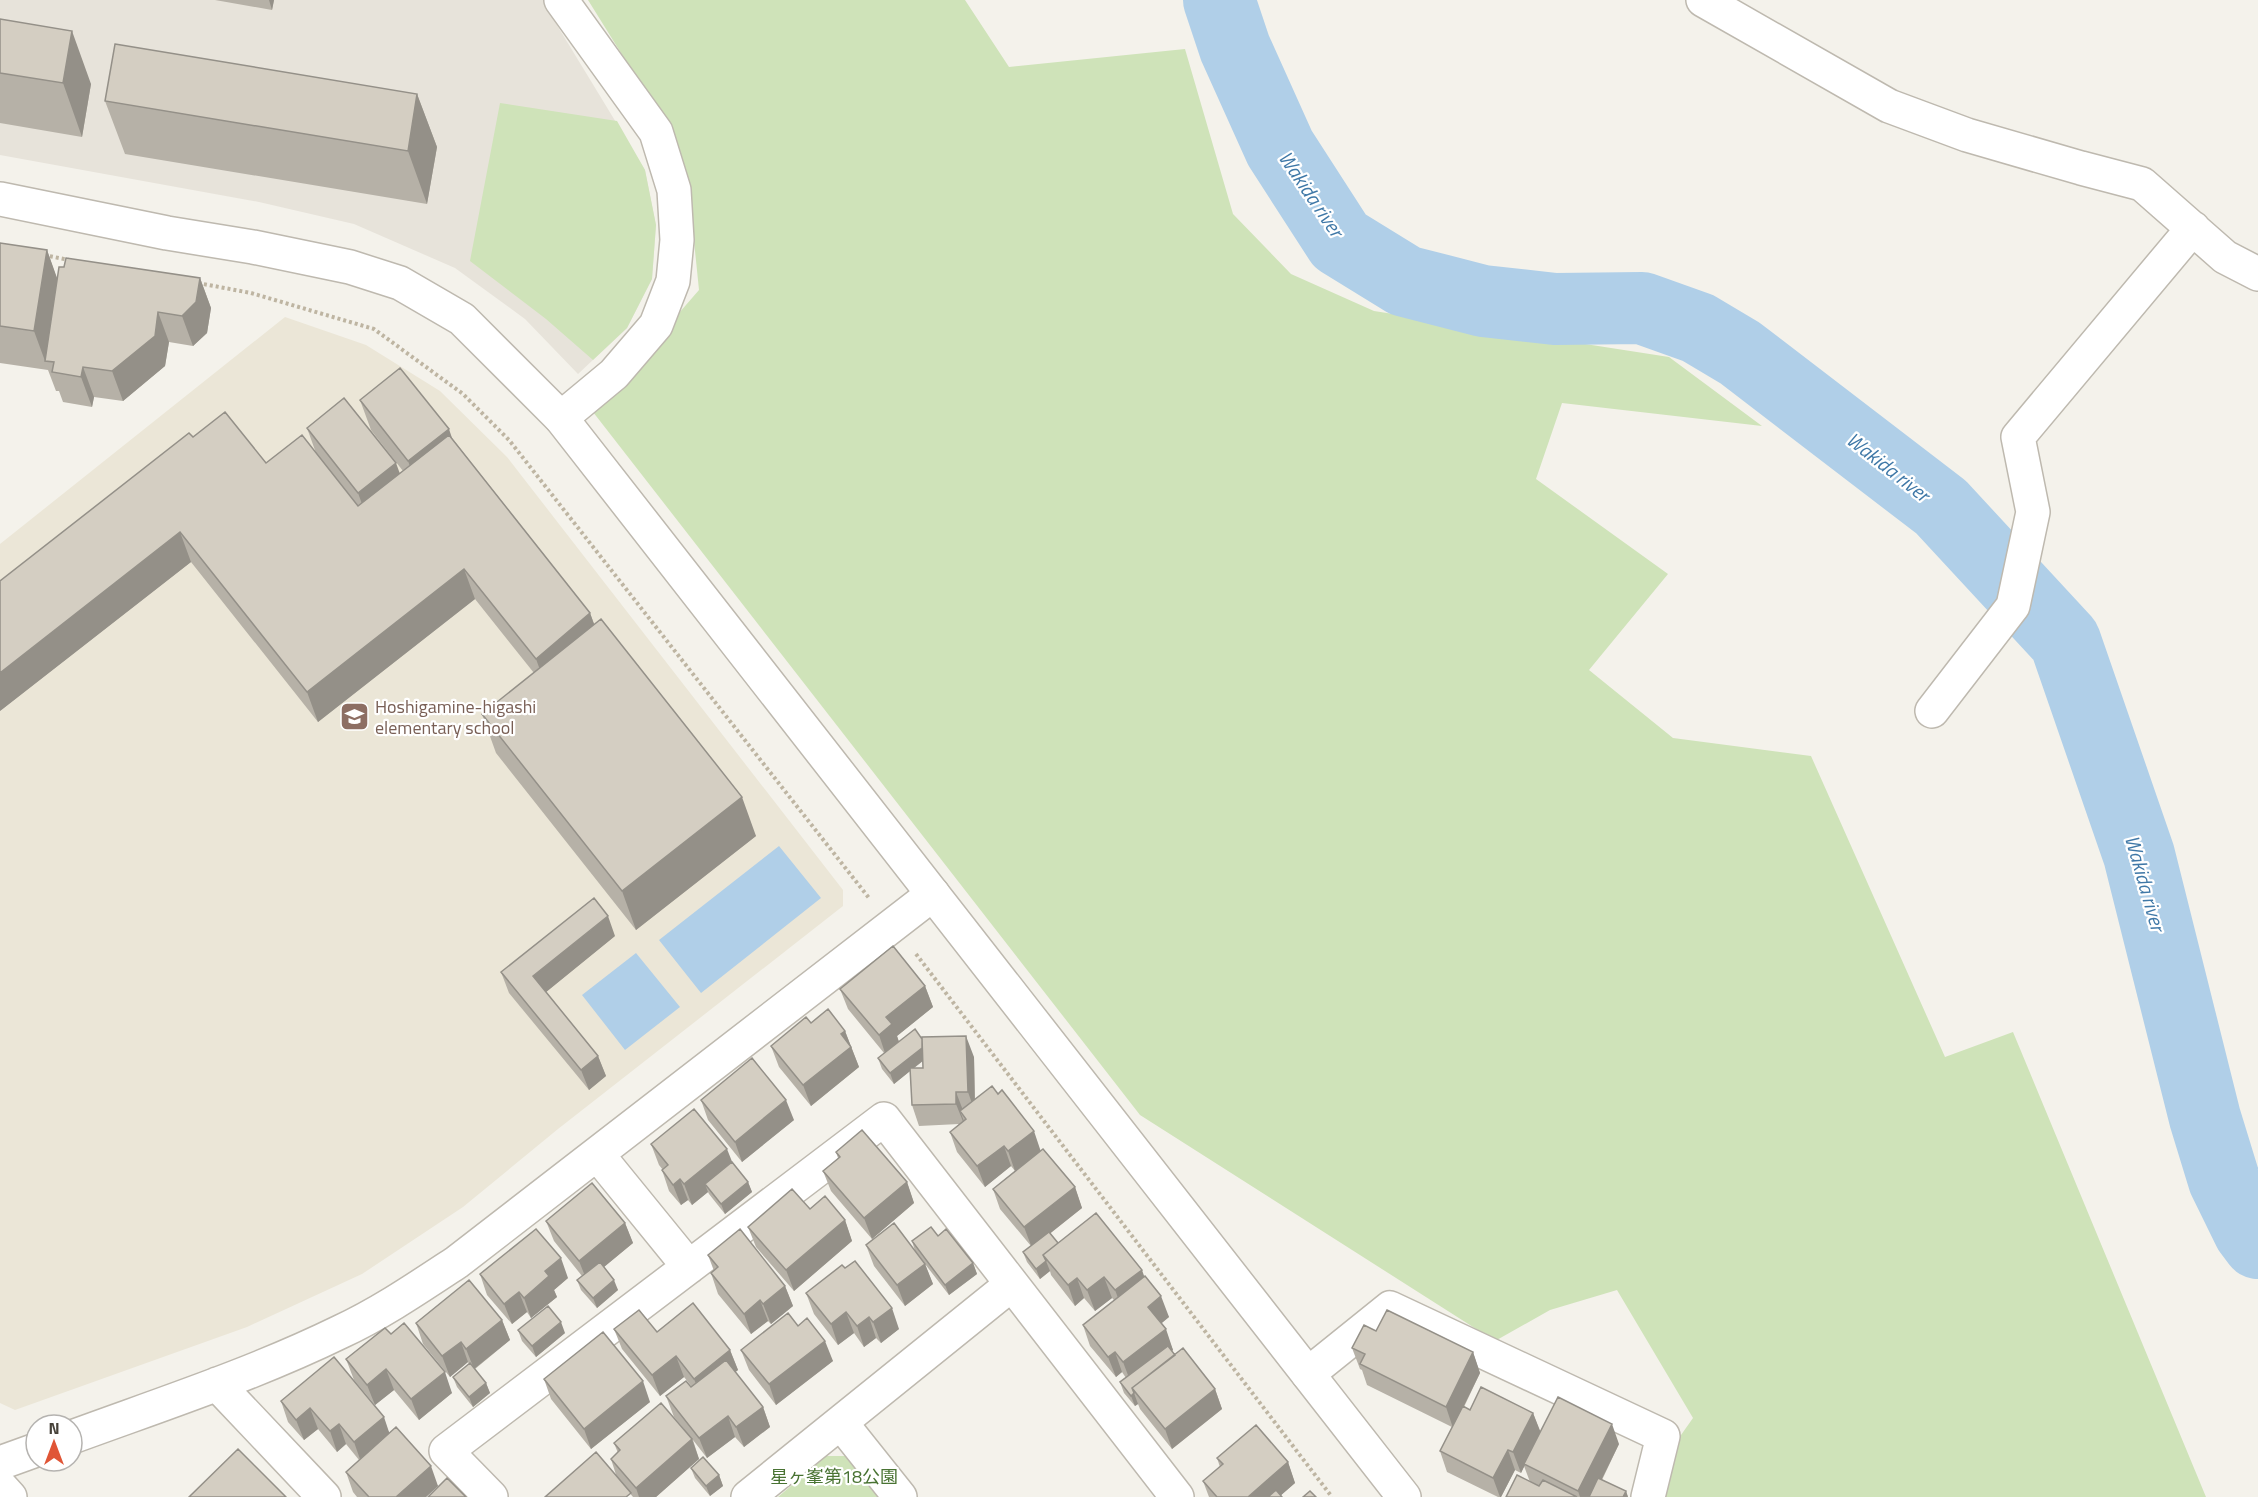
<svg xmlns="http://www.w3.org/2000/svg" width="2258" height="1497" viewBox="0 0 2258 1497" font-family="'Titillium Web','Noto Sans JP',sans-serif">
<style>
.residential{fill:#e7e3da}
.education{fill:#ebe6d7}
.green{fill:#cfe3b9}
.water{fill:#b0cfe8}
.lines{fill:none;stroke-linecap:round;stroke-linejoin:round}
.river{stroke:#b0cfe8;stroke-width:72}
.minor-casing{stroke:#beb9af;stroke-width:36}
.tertiary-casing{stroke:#beb9af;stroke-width:36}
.path{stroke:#beb5a2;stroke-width:4;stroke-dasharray:3 3;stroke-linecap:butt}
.minor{stroke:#fff;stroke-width:33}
.tertiary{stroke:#fff;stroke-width:33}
.wall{fill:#b6b1a7;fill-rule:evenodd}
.shaded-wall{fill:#949088}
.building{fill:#d4cec2;stroke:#949088;stroke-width:1.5}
.labels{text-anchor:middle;stroke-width:4.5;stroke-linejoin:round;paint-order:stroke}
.education-label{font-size:18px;fill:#785e54;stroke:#fff;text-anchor:start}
.park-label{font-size:18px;fill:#497333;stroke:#fff}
.water-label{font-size:20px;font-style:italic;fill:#3f78a7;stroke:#fff}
</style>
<rect width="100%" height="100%" fill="#f4f2eb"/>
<path class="residential" d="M 0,0 L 546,0 L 552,17 L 645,170 L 656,225 L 652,279 L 627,328 L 578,374 L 525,319 L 455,268 L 354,224 L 259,202 L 0,155 Z"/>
<path class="education" d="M 285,317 L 366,345 L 440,391 L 507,457 L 843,890 L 843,906 L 558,1129 L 463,1207 L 362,1274 L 247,1327 L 15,1410 L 0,1403 L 0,544 Z"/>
<path class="green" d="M 588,0 L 965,0 L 1009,67 L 1185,49 L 1233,214 L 1291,274 L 1374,311 L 1669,357 L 1762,426 L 1562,403 L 1536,479 L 1668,574 L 1589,670 L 1673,738 L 1811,756 L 1945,1057 L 2013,1032 L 2206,1497 L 1654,1497 L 1657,1469 L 1693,1418 L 1617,1290 L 1550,1310 L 1495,1341 L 1140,1115 L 593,412 L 699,290 L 689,192 L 667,127 Z
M 500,103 L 617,121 L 645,170 L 656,225 L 652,279 L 627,328 L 593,360 L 546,319 L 470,261 Z
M 826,1456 L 850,1456 L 882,1497 L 778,1497 Z"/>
<path class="water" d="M 779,846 L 821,898 L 701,993 L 659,940 Z
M 636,953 L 680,1007 L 625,1050 L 582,995 Z"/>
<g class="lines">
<path class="river" d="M 1219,0 L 1235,48 L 1280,148 L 1340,241 L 1405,281 L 1483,301 L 1555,309 L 1642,308 L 1698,328 L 1740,353 L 1941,507 L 2065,641 L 2139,855 L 2205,1118 L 2224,1180 L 2249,1231 L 2258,1243"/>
<defs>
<path id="minor" d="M 1703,0 L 1889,106 L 1967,135 L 2081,168 L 2142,184 L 2225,257 L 2258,274
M 561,418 L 614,374 L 656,325 L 673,281 L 677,240 L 674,190 L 656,132 L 561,0
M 1932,711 L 2013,606 L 2033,512 L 2018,437 L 2193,228
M 597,1154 L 689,1267
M 1308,1374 L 1390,1308 L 1663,1436 L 1648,1497
M 217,1384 L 324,1497
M 841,1423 L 900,1497
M 72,1437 C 162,1404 254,1374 340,1332 C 381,1313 419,1287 457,1262 L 933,894
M 0,1463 L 36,1450
M 0,1486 L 10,1497
M 491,1497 L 446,1451 L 884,1119 L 1177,1497
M 748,1497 L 1012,1284"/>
<path id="tertiary" d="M 0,199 L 167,233 L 253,247 L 350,267 L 400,283 L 462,319 L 561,418 L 1404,1497"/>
</defs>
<use href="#minor" class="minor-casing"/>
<use href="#tertiary" class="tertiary-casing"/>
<path class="path" d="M 44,255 L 69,260
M 198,283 L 251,293 L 374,329 L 463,394 L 509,440 L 869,898
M 916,954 L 1332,1497"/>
<use href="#minor" class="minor"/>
<use href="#tertiary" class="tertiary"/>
</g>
<path class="wall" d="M 215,0 L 274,0 L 272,10 Z
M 0,19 L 91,84 L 82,137 L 0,123 Z
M 417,94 L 437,147 L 427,204 L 125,154 L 105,101 Z
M 0,243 L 47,250 L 57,279 L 200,278 L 211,308 L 207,333 L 193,346 L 169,342 L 165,366 L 123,401 L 94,397 L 92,407 L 63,402 L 59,391 L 56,391 L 48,370 L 0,363 Z
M 360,400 L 452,438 L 590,613 L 594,624 L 756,836 L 636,930 L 496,753 L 482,714 L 534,673 L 475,599 L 318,722 L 191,562 L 0,711 L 193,437 L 266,463 L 316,453 L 307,428 L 400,473 L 403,471 L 371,430 Z
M 615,936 L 546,992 L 598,1056 L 606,1076 L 589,1090 L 509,993 L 501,972 Z
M 925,986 L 933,1007 L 897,1036 L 899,1042 L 922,1039 L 974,1057 L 975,1100 L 1041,1151 L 1075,1187 L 1082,1208 L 1050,1233 L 1058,1243 L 1144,1276 L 1169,1317 L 1161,1323 L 1173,1350 L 1172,1351 L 1175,1355 L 1215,1389 L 1222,1409 L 1172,1449 L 1140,1409 L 1138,1404 L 1135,1406 L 1124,1393 L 1120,1382 L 1126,1378 L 1122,1372 L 1116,1377 L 1090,1346 L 1083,1325 L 1114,1300 L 1112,1298 L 1095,1311 L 1084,1298 L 1075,1306 L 1051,1275 L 1050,1271 L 1040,1279 L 1027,1262 L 1023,1252 L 1031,1246 L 1000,1209 L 993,1189 L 1015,1171 L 1011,1166 L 985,1187 L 957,1152 L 950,1132 L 959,1124 L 919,1126 L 912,1105 L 910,1071 L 894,1084 L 882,1069 L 878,1058 L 884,1053 L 848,1009 L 840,989 ZM 923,1061 L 923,1068 L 914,1068 Z
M 811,1023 L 845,1031 L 859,1067 L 811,1106 L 779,1067 L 771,1046 Z
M 701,1100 L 794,1120 L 742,1162 L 708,1120 Z
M 651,1144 L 732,1163 L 748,1182 L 752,1192 L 725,1214 L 709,1194 L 708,1192 L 692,1205 L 688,1200 L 681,1205 L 669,1191 L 662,1170 L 663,1170 L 659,1165 Z
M 836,1152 L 907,1182 L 914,1203 L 872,1239 L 831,1191 L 823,1171 L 838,1158 Z
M 810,1209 L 845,1220 L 852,1241 L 794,1291 L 756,1247 L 748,1227 Z
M 546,1221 L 625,1223 L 633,1243 L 604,1267 L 618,1290 L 597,1308 L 581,1290 L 577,1280 L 582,1276 L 554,1241 Z
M 938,1236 L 973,1263 L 977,1274 L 949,1295 L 925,1264 L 933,1284 L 905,1306 L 874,1266 L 866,1245 L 915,1251 L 912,1241 Z
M 708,1255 L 785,1286 L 793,1306 L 771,1324 L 768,1321 L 751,1334 L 718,1294 L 711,1273 L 714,1271 Z
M 480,1274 L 568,1278 L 554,1290 L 557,1297 L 531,1318 L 527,1312 L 512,1324 L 487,1295 Z
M 806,1293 L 899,1329 L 881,1343 L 876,1338 L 864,1347 L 854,1333 L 838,1345 L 814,1314 Z
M 502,1320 L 510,1340 L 475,1369 L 486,1383 L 490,1393 L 473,1407 L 457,1387 L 453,1377 L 469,1364 L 468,1362 L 450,1377 L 423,1344 L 416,1323 Z
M 798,1326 L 833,1361 L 776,1405 L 749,1370 L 741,1350 Z
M 385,1328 L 452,1393 L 419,1420 L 394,1390 L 375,1405 L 354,1380 L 346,1359 Z
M 614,1329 L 657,1332 L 730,1350 L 738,1370 L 735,1372 L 763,1407 L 770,1427 L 744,1447 L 735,1437 L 707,1458 L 693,1440 L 699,1459 L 656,1497 L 633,1497 L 617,1478 L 611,1459 L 618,1453 L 614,1443 L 684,1429 L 674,1417 L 666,1396 L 692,1387 L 684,1377 L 660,1396 L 622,1349 Z
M 518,1330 L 565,1333 L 536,1357 L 522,1341 Z
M 1376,1331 L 1473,1352 L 1480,1373 L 1464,1407 L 1470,1410 L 1533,1413 L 1540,1432 L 1619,1444 L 1602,1480 L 1626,1491 L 1628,1497 L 1506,1497 L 1530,1482 L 1524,1466 L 1521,1473 L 1515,1470 L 1501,1497 L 1498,1497 L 1447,1472 L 1440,1451 L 1452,1427 L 1367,1385 L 1362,1370 L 1360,1369 L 1352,1348 Z
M 334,1357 L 389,1432 L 438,1486 L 426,1497 L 357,1497 L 353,1492 L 346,1472 L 359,1460 L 346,1444 L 337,1452 L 318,1429 L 304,1440 L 288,1422 L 281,1401 Z
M 544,1379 L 650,1402 L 591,1449 L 551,1399 Z
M 1217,1458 L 1288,1462 L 1295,1483 L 1281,1495 L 1282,1497 L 1209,1497 L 1203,1481 L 1220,1467 Z
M 691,1468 L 719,1475 L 723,1486 L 710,1496 L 695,1478 Z"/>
<path class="shaded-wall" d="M 269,0 L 274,0 L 272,10 Z
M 72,31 L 91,84 L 82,137 L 63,83 Z
M 417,94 L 437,147 L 427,204 L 408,151 Z
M 47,250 L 61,289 L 45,361 L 34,331 Z
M 200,278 L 211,308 L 207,333 L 193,346 L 182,316 Z
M 158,312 L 169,342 L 165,366 L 123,401 L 112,371 Z
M 83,367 L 94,397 L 92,407 L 81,377 Z
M 449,429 L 459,459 L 419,491 L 408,461 Z
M 396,463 L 407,493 L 369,523 L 358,493 Z
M 180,532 L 191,562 L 0,711 L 0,673 Z
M 464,569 L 475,599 L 318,722 L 307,692 Z
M 590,613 L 601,643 L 547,689 L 536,659 Z
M 742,797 L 756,836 L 636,930 L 622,891 Z
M 608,916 L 615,936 L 540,997 L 533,976 Z
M 925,986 L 933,1007 L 897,1036 L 900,1045 L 886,1056 L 879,1035 L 886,1017 Z
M 845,1031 L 859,1067 L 811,1106 L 803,1085 L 841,1034 Z
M 966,1036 L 974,1057 L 975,1112 L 968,1092 Z
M 926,1045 L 930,1055 L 894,1084 L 890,1073 Z
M 598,1056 L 606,1076 L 589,1090 L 581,1070 Z
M 956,1092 L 964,1113 L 960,1111 L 964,1121 L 964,1124 L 956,1104 Z
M 786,1100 L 794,1120 L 742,1162 L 735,1142 Z
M 1034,1131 L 1041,1152 L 1015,1171 L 1008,1151 Z
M 1004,1146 L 1011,1166 L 985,1187 L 977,1166 Z
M 727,1149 L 735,1169 L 705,1184 L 708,1192 L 692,1205 L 684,1184 Z
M 680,1179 L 688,1200 L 681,1205 L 673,1185 Z
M 748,1182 L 752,1192 L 725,1214 L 721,1204 Z
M 907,1182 L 914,1203 L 872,1239 L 864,1218 Z
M 1075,1187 L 1082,1208 L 1032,1248 L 1024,1227 Z
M 845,1220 L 852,1241 L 794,1291 L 786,1270 Z
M 625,1223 L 633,1243 L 587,1281 L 579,1261 Z
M 561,1258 L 568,1278 L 554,1290 L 557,1297 L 531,1318 L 524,1298 L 545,1271 Z
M 1046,1261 L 1050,1271 L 1040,1279 L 1036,1269 Z
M 973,1263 L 977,1274 L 949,1295 L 945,1285 Z
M 925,1264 L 933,1284 L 905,1306 L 897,1285 Z
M 1142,1270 L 1149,1290 L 1123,1311 L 1115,1290 Z
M 1104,1277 L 1112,1298 L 1095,1311 L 1087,1290 Z
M 1077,1278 L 1084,1298 L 1075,1306 L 1068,1285 Z
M 614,1280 L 618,1290 L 597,1308 L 593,1298 Z
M 785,1286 L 793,1306 L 771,1324 L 763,1304 Z
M 519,1292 L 527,1312 L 512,1324 L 504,1304 Z
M 1161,1296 L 1169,1317 L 1156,1328 L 1148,1307 Z
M 760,1300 L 768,1321 L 751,1334 L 744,1314 Z
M 892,1308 L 899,1329 L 881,1343 L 873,1322 Z
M 846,1312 L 854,1333 L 838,1345 L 831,1324 Z
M 869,1317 L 876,1338 L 864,1347 L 857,1326 Z
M 502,1320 L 510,1340 L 474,1369 L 466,1349 Z
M 561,1322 L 565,1333 L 536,1357 L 532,1346 Z
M 1166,1329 L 1173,1350 L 1131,1383 L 1123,1362 Z
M 825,1341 L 833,1361 L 776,1405 L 769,1384 Z
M 461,1342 L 468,1362 L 450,1377 L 442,1356 Z
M 730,1350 L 738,1370 L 702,1399 L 694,1379 Z
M 1115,1352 L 1122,1372 L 1116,1377 L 1108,1357 Z
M 1473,1352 L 1480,1373 L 1453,1428 L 1446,1407 Z
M 676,1356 L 684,1377 L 660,1396 L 652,1375 Z
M 386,1369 L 394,1390 L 375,1405 L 367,1385 Z
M 445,1372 L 452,1393 L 419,1420 L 411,1399 Z
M 643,1381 L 650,1402 L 591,1449 L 584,1429 Z
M 486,1383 L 490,1393 L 473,1407 L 469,1397 Z
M 1215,1389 L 1222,1409 L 1172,1449 L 1165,1429 Z
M 1134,1393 L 1138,1404 L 1135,1406 L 1131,1396 Z
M 763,1407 L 770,1427 L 744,1447 L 736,1427 Z
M 310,1408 L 318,1429 L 304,1440 L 296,1420 Z
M 1533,1413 L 1541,1433 L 1521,1473 L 1513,1452 Z
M 728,1416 L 735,1437 L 707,1458 L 699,1438 Z
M 384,1417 L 391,1438 L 361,1462 L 354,1442 Z
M 339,1424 L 346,1444 L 337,1452 L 330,1431 Z
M 1612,1424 L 1619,1444 L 1593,1497 L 1580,1497 L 1578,1491 Z
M 692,1439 L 699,1459 L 656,1497 L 639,1497 L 636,1488 Z
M 1508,1450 L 1515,1470 L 1501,1497 L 1500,1497 L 1493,1478 Z
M 1288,1462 L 1295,1483 L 1279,1497 L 1248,1497 Z
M 431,1466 L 438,1486 L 426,1497 L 396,1497 Z
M 719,1475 L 723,1486 L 710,1496 L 706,1486 Z
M 1626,1491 L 1628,1497 L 1623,1497 Z"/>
<path class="building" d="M 0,19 L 72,31 L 63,83 L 0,73 Z
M 115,44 L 417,94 L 408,151 L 105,101 Z
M 0,243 L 47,250 L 34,331 L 0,326 Z
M 66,258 L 200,278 L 196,302 L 182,316 L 158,312 L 155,336 L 112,371 L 83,367 L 81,377 L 52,372 L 54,362 L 45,361 L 59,267 L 64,267 Z
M 400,368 L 449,429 L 408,461 L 360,400 Z
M 344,398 L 396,463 L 358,493 L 307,428 Z
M 225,412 L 266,463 L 302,435 L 358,506 L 449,435 L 590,613 L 536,659 L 464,569 L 307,692 L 180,532 L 0,673 L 0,581 L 189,433 L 193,437 Z
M 601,619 L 742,797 L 622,891 L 482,714 Z
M 594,898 L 608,916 L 533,976 L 598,1056 L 581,1070 L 501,972 Z
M 893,946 L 925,986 L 886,1017 L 892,1024 L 879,1035 L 840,989 Z
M 828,1009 L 845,1031 L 841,1034 L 851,1047 L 803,1085 L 771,1046 L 806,1017 L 811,1023 Z
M 915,1029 L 922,1039 L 922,1048 L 890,1073 L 878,1058 Z
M 966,1036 L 968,1092 L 956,1092 L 956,1104 L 912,1105 L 910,1068 L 923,1068 L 922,1037 Z
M 752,1058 L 786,1100 L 735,1142 L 701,1100 Z
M 992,1086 L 998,1094 L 1002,1090 L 1034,1131 L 1008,1151 L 1004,1146 L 977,1166 L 950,1132 L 966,1119 L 960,1111 Z
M 694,1109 L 727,1149 L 684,1184 L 680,1179 L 673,1185 L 662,1170 L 668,1165 L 651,1144 Z
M 862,1130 L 907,1182 L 864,1218 L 823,1171 L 840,1157 L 836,1152 Z
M 1043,1149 L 1075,1187 L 1024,1227 L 993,1189 Z
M 732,1162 L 748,1182 L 721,1204 L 705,1184 Z
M 592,1183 L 625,1223 L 579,1261 L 546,1221 Z
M 792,1189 L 810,1209 L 825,1196 L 845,1220 L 786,1270 L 748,1227 Z
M 1096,1213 L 1142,1270 L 1115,1290 L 1104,1277 L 1087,1290 L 1077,1278 L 1068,1285 L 1043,1255 Z
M 894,1223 L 925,1264 L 897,1285 L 866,1245 Z
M 931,1227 L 938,1236 L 946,1229 L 973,1263 L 945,1285 L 912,1241 Z
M 536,1229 L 561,1258 L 545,1271 L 549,1276 L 524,1298 L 519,1292 L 504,1304 L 480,1274 Z
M 740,1229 L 785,1286 L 763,1304 L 760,1300 L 744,1314 L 711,1273 L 718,1267 L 708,1255 Z
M 1049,1232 L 1058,1243 L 1043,1255 L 1046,1261 L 1036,1269 L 1023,1252 Z
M 855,1261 L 892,1308 L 873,1322 L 869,1317 L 857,1326 L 846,1312 L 831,1324 L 806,1293 L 842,1265 L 845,1268 Z
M 600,1262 L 614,1280 L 593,1298 L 577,1280 Z
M 1145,1276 L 1161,1296 L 1148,1307 L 1166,1329 L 1123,1362 L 1115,1352 L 1108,1357 L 1083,1325 Z
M 469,1280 L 502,1320 L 466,1349 L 461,1342 L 442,1356 L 416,1323 Z
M 693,1303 L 730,1350 L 694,1379 L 676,1356 L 652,1375 L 614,1329 L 639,1310 L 657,1332 Z
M 548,1306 L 561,1322 L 532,1346 L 518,1330 Z
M 1387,1310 L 1473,1352 L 1446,1407 L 1360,1364 L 1365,1354 L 1352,1348 L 1364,1325 L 1376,1331 Z
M 788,1313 L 798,1326 L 807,1318 L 825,1341 L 769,1384 L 741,1350 Z
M 404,1323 L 445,1372 L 411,1399 L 386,1369 L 367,1385 L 346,1359 L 385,1328 L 391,1334 Z
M 603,1332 L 643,1381 L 584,1429 L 544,1379 Z
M 1168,1346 L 1175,1355 L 1132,1388 L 1134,1393 L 1131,1396 L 1120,1382 Z
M 1183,1348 L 1215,1389 L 1165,1429 L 1132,1388 Z
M 334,1357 L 384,1417 L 354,1442 L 339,1424 L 330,1431 L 310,1408 L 296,1420 L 281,1401 Z
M 726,1360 L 763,1407 L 736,1427 L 728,1416 L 699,1438 L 666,1396 L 686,1381 L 691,1387 Z
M 470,1363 L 486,1383 L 469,1397 L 453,1377 Z
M 1481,1387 L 1533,1413 L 1513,1452 L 1508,1450 L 1493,1478 L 1440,1451 L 1463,1406 L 1470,1410 Z
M 1558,1397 L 1612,1424 L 1578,1491 L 1524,1464 Z
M 661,1403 L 692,1439 L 636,1488 L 611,1459 L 620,1450 L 614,1443 Z
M 1256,1425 L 1288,1462 L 1248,1497 L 1217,1497 L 1203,1481 L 1223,1464 L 1217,1458 Z
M 396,1427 L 431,1466 L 396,1497 L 369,1497 L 346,1472 Z
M 238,1449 L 286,1497 L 189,1497 Z
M 596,1452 L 631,1493 L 626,1497 L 545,1497 Z
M 703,1457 L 719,1475 L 706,1486 L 691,1468 Z
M 1517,1475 L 1539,1486 L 1543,1480 L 1577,1497 L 1506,1497 Z
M 447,1478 L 466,1497 L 428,1497 Z
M 1598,1478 L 1626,1491 L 1623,1497 L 1589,1497 Z
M 1276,1490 L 1282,1497 L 1268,1497 Z
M 1310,1491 L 1316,1497 L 1303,1497 Z"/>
<defs>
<symbol id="school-square" viewBox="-11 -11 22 22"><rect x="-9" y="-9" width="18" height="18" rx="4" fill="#8d6e63" stroke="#fff"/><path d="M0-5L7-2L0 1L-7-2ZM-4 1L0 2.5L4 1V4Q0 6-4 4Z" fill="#fff"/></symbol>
</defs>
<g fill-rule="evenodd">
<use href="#school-square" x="338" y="700" width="33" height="33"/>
</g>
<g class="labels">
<g class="education-label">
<text x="375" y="713">Hoshigamine-higashi<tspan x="375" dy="21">elementary school</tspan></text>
</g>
<g class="park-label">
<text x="834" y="1483">星ヶ峯第18公園</text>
</g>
<g class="water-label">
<text transform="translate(1311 194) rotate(56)" y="7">Wakida river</text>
<text transform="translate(1888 467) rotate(38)" y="7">Wakida river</text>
<text transform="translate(2145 883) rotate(74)" y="7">Wakida river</text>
</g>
</g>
<g transform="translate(54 1443)"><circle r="28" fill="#ffffff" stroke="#b5b3b0" stroke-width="1.5"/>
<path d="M0-4.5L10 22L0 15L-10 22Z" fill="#e05536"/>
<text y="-9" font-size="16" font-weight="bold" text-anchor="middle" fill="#47423a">N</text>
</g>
</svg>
